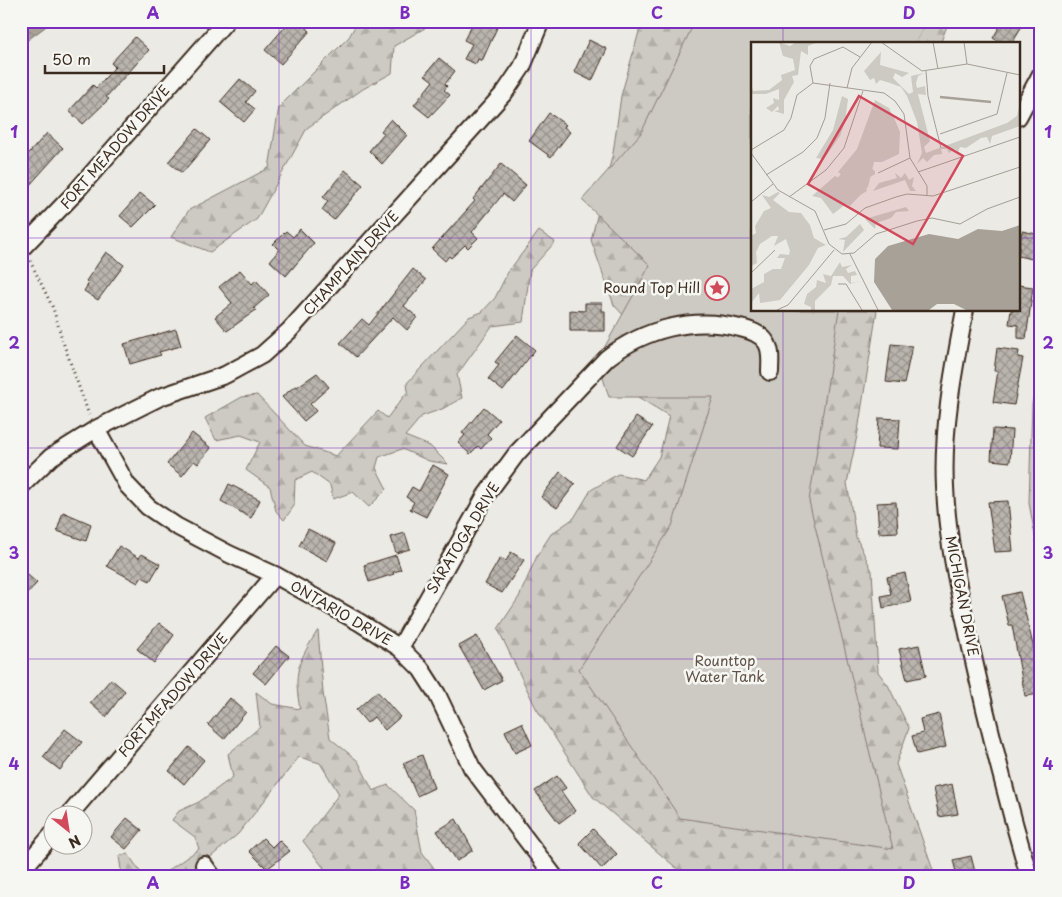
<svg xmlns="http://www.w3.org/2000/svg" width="1062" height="897" viewBox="0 0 1062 897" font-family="'Playpen Sans',sans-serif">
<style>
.forest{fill:url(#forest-firs);stroke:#847a71}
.green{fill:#cdcac4;stroke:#847a71}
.water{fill:url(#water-waves);stroke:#7c7167}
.building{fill:url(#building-cross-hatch);stroke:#3b2a1e}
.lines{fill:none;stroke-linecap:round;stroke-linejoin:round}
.minor-casing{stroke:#3b2a1e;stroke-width:20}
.path{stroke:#3b2a1e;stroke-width:3;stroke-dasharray:1 4;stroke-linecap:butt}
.minor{stroke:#f6f6f2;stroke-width:16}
.grid{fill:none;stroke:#7b2cbf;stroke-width:1;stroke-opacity:0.55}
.labels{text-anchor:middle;stroke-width:5;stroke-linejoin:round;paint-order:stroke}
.street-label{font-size:14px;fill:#3b2a1e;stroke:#f6f6f2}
.poi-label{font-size:14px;fill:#3b2a1e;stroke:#f6f6f2;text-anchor:end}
.park-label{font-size:14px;fill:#605248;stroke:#f6f6f2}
.inset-river{fill:none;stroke:#a8a198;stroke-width:2.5}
.inset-road{fill:none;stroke:#a59d95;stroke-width:1}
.view{fill:#d1495b;fill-opacity:0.15;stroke:#d1495b;stroke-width:2.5}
.inset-edge{fill:none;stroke:#3b2a1e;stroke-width:2.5}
.neatline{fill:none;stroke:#7b2cbf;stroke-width:2}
.grid-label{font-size:16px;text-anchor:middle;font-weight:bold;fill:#7b2cbf}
</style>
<defs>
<pattern id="forest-firs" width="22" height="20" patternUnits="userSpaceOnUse" patternTransform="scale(1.25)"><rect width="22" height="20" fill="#cdcac4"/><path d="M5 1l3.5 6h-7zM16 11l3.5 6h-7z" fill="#b1aea8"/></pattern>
<pattern id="water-waves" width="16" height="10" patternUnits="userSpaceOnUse" patternTransform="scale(1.25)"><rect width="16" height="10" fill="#a8a198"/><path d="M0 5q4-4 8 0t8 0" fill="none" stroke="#8a837b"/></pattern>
<pattern id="building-cross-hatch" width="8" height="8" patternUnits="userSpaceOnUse" patternTransform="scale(1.25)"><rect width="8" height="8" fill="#bab4ae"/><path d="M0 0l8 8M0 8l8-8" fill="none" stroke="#98938d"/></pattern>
</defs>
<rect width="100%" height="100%" fill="#ebeae5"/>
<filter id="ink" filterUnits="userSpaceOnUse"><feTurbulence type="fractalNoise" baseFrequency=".02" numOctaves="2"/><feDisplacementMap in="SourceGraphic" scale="10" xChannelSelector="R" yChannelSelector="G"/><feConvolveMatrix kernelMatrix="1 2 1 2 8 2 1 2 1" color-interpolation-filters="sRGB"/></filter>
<g filter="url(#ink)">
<path class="forest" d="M 358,21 L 443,21 L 435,22 L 394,46 L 392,73 L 363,89 L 307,128 L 257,219 L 210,252 L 171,237 L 189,210 L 269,168 L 279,107 L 349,37 Z
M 642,21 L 949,21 L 940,44 L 752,44 L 636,329 L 614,305 L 591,240 L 613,153 L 621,96 Z
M 539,231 L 555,242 L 530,270 L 523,322 L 492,326 L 457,375 L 462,398 L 442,409 L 422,416 L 405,436 L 430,446 L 448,464 L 429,461 L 402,449 L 379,457 L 376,468 L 387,489 L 369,507 L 353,492 L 333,499 L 330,485 L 312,472 L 295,480 L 294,506 L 284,520 L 276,511 L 270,487 L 246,470 L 260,442 L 241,435 L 216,440 L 205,418 L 242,397 L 257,395 L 305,446 L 336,456 L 378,411 L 387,418 L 408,391 L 407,383 L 469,317 L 482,312 L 495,298 L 508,272 Z
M 779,310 L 877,310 L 858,431 L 847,483 L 856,537 L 872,571 L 878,672 L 888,685 L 909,728 L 896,764 L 935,876 L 686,876 L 593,797 L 536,708 L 498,629 L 519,597 L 537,556 L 551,534 L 574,518 L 591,490 L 618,474 L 644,480 L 659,457 L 669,416 L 620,386 Z
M 1041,359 L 1041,568 L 1029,503 L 1032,404 Z
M 318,630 L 323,693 L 330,738 L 358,761 L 373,791 L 388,785 L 414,810 L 422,852 L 440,876 L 330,876 L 303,841 L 339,794 L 320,763 L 299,757 L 238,834 L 188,876 L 160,876 L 199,849 L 195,837 L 172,820 L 179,811 L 199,802 L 233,777 L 228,754 L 260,727 L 256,692 L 272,704 L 300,709 C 293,671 298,662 318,630 Z
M 128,854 L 141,873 L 152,876 L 122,876 L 119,856 Z"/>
<path class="green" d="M 695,21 L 927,21 L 915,44 L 752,44 L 752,310 L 839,310 L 809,501 L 893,849 L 680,818 L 579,669 L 672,526 L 713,397 L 609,397 L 603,378 L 593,368 L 650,265 L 582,200 L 641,133 Z"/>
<path class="water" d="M 21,21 L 53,21 L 21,45 Z"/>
<path class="building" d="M 290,21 L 299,21 L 310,31 L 281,64 L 265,50 Z
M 474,21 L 500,21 L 482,61 L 478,59 L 476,64 L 464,59 L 472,44 L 464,40 Z
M 991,21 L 1025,21 L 1011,44 L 1003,44 L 993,38 L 1000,26 Z
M 135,37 L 149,50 L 106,97 L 109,99 L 83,124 L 69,111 L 93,85 L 96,88 L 115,67 L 111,63 Z
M 589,40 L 607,49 L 592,81 L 574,72 Z
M 439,58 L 455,71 L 445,84 L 447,86 L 444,90 L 450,95 L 429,117 L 414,105 L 433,81 L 425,75 Z
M 240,79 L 255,91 L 246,102 L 255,109 L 244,122 L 220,102 Z
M 549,113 L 566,125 L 564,127 L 570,132 L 551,157 L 529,141 Z
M 391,119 L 407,135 L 382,164 L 369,151 L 384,133 L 381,131 Z
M 197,129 L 210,140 L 182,173 L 168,162 Z
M 47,133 L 63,148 L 28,187 L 21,181 L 21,162 Z
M 501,164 L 526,185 L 512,202 L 503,194 L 472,232 L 478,238 L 468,248 L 465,245 L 451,258 L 449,256 L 445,261 L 432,249 L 475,201 L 473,199 Z
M 345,170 L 363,185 L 334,220 L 322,210 L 328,201 L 323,197 Z
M 140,193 L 155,205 L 133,227 L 120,216 Z
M 300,229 L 314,243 L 286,276 L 270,261 L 279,250 L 273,244 L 286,231 L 293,237 Z
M 1022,231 L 1041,235 L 1037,260 L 1018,256 Z
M 106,252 L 124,265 L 98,300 L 84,291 L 89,283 L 86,281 Z
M 413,269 L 426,280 L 404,306 L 417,317 L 407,330 L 393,317 L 356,357 L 340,343 L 362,319 L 369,325 Z
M 240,270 L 252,284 L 256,280 L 269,295 L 254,308 L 256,310 L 227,331 L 215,317 L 232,303 L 219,287 Z
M 1018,285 L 1033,287 L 1026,339 L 1018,338 L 1018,325 L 1009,324 L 1011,310 L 1018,310 Z
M 585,303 L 602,303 L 602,311 L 605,311 L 605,331 L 570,331 L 570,310 L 585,311 Z
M 176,329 L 181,346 L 159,352 L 161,355 L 130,364 L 124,344 Z
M 517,335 L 535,350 L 503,391 L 488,379 L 499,365 L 495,362 Z
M 891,344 L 912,346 L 904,384 L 886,382 Z
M 997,348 L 1019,351 L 1018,357 L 1023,358 L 1014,405 L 993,402 L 998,371 L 994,371 Z
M 317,373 L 329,387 L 310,404 L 316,411 L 304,421 L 282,397 L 295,386 L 297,387 Z
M 484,407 L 499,420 L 487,434 L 491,438 L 481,449 L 478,446 L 470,454 L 458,443 L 465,435 L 462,433 Z
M 636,417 L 652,427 L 632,456 L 617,446 Z
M 879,418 L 900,419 L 898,449 L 877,448 Z
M 993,429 L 1012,430 L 1010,462 L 991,460 Z
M 192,433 L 211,448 L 198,464 L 194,461 L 182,476 L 167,464 Z
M 433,465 L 449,474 L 426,517 L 410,509 L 414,502 L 406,497 L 412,487 L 419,491 Z
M 560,472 L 575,484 L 557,508 L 541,497 Z
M 229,484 L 260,500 L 251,518 L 221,501 Z
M 1008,501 L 1013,551 L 995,552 L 988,502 Z
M 896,502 L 898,532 L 879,533 L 877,503 Z
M 63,512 L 91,524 L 86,541 L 57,531 Z
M 308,529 L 336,543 L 327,561 L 299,546 Z
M 405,533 L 410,549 L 396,553 L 391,537 Z
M 119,546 L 139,558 L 142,554 L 160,564 L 150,581 L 142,577 L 138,583 L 107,566 Z
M 511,552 L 524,560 L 502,593 L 485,584 L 500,558 L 506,561 Z
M 396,555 L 401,570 L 393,572 L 394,574 L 369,582 L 364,565 Z
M 21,569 L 37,583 L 21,600 Z
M 905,573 L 911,602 L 883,608 L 881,596 L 891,594 L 887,577 Z
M 1020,592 L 1039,669 L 1041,668 L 1041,694 L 1025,696 L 1012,625 L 1009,625 L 1002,596 Z
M 159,623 L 174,635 L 154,663 L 137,649 Z
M 477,636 L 502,680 L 484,690 L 459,646 Z
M 919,645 L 926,676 L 907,680 L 899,649 Z
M 276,646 L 289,656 L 266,684 L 253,673 Z
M 111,679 L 125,691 L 106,717 L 90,703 Z
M 377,691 L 400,717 L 385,730 L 374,717 L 367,723 L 356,710 Z
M 230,698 L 246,712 L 224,739 L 208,725 Z
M 939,714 L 946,747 L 917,754 L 912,736 L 923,733 L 920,719 Z
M 522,723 L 532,745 L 515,753 L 505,731 Z
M 65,729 L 82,742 L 60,770 L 43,757 Z
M 189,747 L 204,760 L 184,784 L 169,771 Z
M 422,755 L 434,788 L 417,796 L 403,763 Z
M 557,776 L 566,788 L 561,791 L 575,811 L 559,823 L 535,791 Z
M 952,784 L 958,814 L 939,817 L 933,788 Z
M 127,818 L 142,830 L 126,849 L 111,837 Z
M 456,819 L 473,850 L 457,861 L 437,831 Z
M 593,829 L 617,854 L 602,869 L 579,843 Z
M 263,838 L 272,847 L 279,840 L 290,851 L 267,869 L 249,851 Z
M 971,856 L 976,876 L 957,876 L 953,860 Z"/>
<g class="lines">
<defs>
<path id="minor" d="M 1018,117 L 1041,74
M 21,249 L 72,196 L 226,21
M 965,310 C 954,368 942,428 945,487 C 947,542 960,594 971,648 C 988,725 1007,800 1029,876
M 96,429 L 127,485 L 148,507 L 176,526 L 229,554 L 275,575 L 359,622 L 400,648 L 421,669 L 437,694 L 472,768 L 554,876
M 21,486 L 51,457 L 96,429 L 160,397 L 225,375 L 262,355 L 289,331 L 505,92 L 522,67 L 541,21
M 400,648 L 486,495 L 517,453 L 607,358 C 644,329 693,316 740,328 C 749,330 760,333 766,342 C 772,350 770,362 770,372
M 70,814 L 275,575
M 204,865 L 212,876
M 21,871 L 52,835"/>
</defs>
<use href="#minor" class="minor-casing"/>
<path class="path" d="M 30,261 L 53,308 L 63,342 L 89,415"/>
<use href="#minor" class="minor"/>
</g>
</g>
<path class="grid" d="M 279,21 L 279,876M 531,21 L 531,876M 783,21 L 783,44M 21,238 L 752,238M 1018,238 L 1041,238M 783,310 L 783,876M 21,448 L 1041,448M 21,659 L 1041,659"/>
<defs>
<symbol id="sight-ring" viewBox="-11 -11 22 22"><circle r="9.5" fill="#f6f6f2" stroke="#d1495b" stroke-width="1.5"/><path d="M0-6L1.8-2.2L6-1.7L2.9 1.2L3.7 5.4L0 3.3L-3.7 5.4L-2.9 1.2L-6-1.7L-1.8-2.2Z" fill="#d1495b"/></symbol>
</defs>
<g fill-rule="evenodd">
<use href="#sight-ring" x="703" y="274" width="28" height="28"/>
</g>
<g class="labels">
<g class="street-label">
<text transform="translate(115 147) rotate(-49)" y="5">FORT MEADOW DRIVE</text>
<text transform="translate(351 263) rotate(-48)" y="5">CHAMPLAIN DRIVE</text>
<text transform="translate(463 538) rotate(-59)" y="5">SARATOGA DRIVE</text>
<text transform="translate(962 596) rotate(79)" y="5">MICHIGAN DRIVE</text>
<text transform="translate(341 613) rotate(30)" y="5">ONTARIO DRIVE</text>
<text transform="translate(173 695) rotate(-49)" y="5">FORT MEADOW DRIVE</text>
</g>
<g class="poi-label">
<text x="700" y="293">Round Top Hill</text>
</g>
<g class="park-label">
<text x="725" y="666">Rounttop<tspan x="725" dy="16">Water Tank</tspan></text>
</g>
</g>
<g transform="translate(751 42)">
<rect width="269" height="269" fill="#ebeae5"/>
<path d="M 28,0 L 39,4 L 45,0 L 67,0 L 57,4 L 57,13 L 50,9 L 47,33 L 41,34 L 43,40 L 33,58 L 33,72 L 23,69 L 28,68 L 27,64 L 21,70 L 15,66 L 23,61 L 22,56 L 28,58 L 28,47 L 15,52 L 0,52 L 0,42 L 2,49 L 18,48 L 31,38 L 30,33 L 44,28 L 42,17 L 32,14 ZM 130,10 L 129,23 L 158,31 L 151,35 L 144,31 L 142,36 L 158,52 L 162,50 L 160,34 L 173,31 L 167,34 L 165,41 L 166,46 L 174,44 L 175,53 L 167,52 L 179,99 L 173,105 L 175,111 L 256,81 L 266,74 L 269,60 L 269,84 L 241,94 L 239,102 L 236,95 L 230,96 L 215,106 L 209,105 L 207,110 L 204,107 L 198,111 L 196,107 L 190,107 L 191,112 L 183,113 L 176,120 L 172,116 L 166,122 L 171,111 L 166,80 L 156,54 L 150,45 L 139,41 L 129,38 L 125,42 L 123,36 L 119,38 L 113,29 ZM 91,54 L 97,57 L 94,80 L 89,94 L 70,121 L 71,117 L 65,116 L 82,88 ZM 124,58 L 138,66 L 143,76 L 149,90 L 148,112 L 131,120 L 123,120 L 117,145 L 99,164 L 95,162 L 82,172 L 70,156 L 61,154 L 84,134 L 88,136 L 91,133 L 87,130 L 106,107 ZM 144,131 L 150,136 L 154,131 L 158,138 L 163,135 L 161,144 L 165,149 L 159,149 L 154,138 L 122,149 L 128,141 L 146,136 ZM 27,150 L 29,151 L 22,158 L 38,170 L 50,171 L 59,183 L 63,196 L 75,203 L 67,206 L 58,223 L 29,258 L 9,261 L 8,251 L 0,261 L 0,247 L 13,240 L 13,232 L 22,227 L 30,227 L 34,216 L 26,216 L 29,212 L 38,213 L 39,209 L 35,197 L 23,204 L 27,194 L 21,194 L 9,202 L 5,210 L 6,221 L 0,224 L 0,194 L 5,191 L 4,184 L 13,169 L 20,166 L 11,153 L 18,155 ZM 155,165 L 158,169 L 145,170 L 140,176 L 125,181 L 124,187 L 114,177 ZM 109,182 L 113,188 L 92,210 L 94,198 L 87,197 L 95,195 ZM 89,220 L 91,225 L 101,223 L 95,227 L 97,231 L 104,229 L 106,233 L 100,234 L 100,241 L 109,239 L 99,242 L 92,234 L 82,234 L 80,243 L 64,259 L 64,268 L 60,268 L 60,265 L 53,262 L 56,252 L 65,245 L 66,238 L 75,241 L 72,232 L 80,234 Z" fill="#cdcac4"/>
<path d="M 122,68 L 141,83 L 143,104 L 114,122 L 124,129 L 124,132 L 113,139 L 116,149 L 81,170 L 72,148 L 84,139 L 111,107 Z" fill="#cdcac4"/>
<path d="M 269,183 L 269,268 L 215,268 L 203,262 L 186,262 L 178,268 L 141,268 L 123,240 L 124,217 L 137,204 L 178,192 L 207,197 L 227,187 L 251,189 Z" fill="#a8a198"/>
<path class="inset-river" d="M 189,55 L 240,60"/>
<path class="inset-road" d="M 130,0 L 171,29 L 216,22 L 269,33M 182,0 L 187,27M 213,0 L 216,22M 175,29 L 177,54 L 190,106M 62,41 L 59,24 L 63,17 L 92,5 L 109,15M 96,46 L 101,26 L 121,0M 189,92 L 246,72 L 256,31M 0,108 L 33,88 L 40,76 L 46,53 L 62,41 L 133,51 L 144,59 L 153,72 L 159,116 L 176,144 L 176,154M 0,111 L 27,148 L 64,169 L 78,202 L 91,212 L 103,211 L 125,192 L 166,179 L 181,176 L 209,182 L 236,167 L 269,155M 167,130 L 269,95M 127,131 L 159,116M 15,133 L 52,110 L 66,96 L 74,76 L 79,41M 38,155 L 75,128 L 93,106 L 112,49M 0,160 L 22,142M 73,188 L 95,182 L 114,166 L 145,155 L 156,152 L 182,154 L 269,125M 99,212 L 127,268M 0,231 L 24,208M 87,242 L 95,242 L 111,268M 26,268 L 37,263 L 83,208"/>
<path class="view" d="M 108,54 L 212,114 L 162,202 L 57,142 Z"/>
<rect width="269" height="269" class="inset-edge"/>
</g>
<rect width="1062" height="897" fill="none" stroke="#f6f6f2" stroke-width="55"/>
<g transform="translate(68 830) rotate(150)"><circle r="24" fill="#f6f6f2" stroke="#aba49d"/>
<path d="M0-4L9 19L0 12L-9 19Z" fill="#d1495b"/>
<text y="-8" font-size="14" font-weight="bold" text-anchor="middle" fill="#3b2a1e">N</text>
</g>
<path d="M45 65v8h119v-8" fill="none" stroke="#3b2a1e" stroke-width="2.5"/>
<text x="52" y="65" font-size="15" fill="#3b2a1e" stroke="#f6f6f2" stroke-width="4" paint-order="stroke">50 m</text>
<rect x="28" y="28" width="1006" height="842" class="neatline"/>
<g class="grid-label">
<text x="153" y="19">A</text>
<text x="405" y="19">B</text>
<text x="657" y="19">C</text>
<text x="909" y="19">D</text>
<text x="14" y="138">1</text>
<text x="1048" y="138">1</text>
<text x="14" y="349">2</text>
<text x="1048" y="349">2</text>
<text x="14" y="559">3</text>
<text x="1048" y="559">3</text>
<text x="14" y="770">4</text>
<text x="1048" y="770">4</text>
<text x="153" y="889">A</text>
<text x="405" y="889">B</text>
<text x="657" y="889">C</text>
<text x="909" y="889">D</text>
</g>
</svg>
